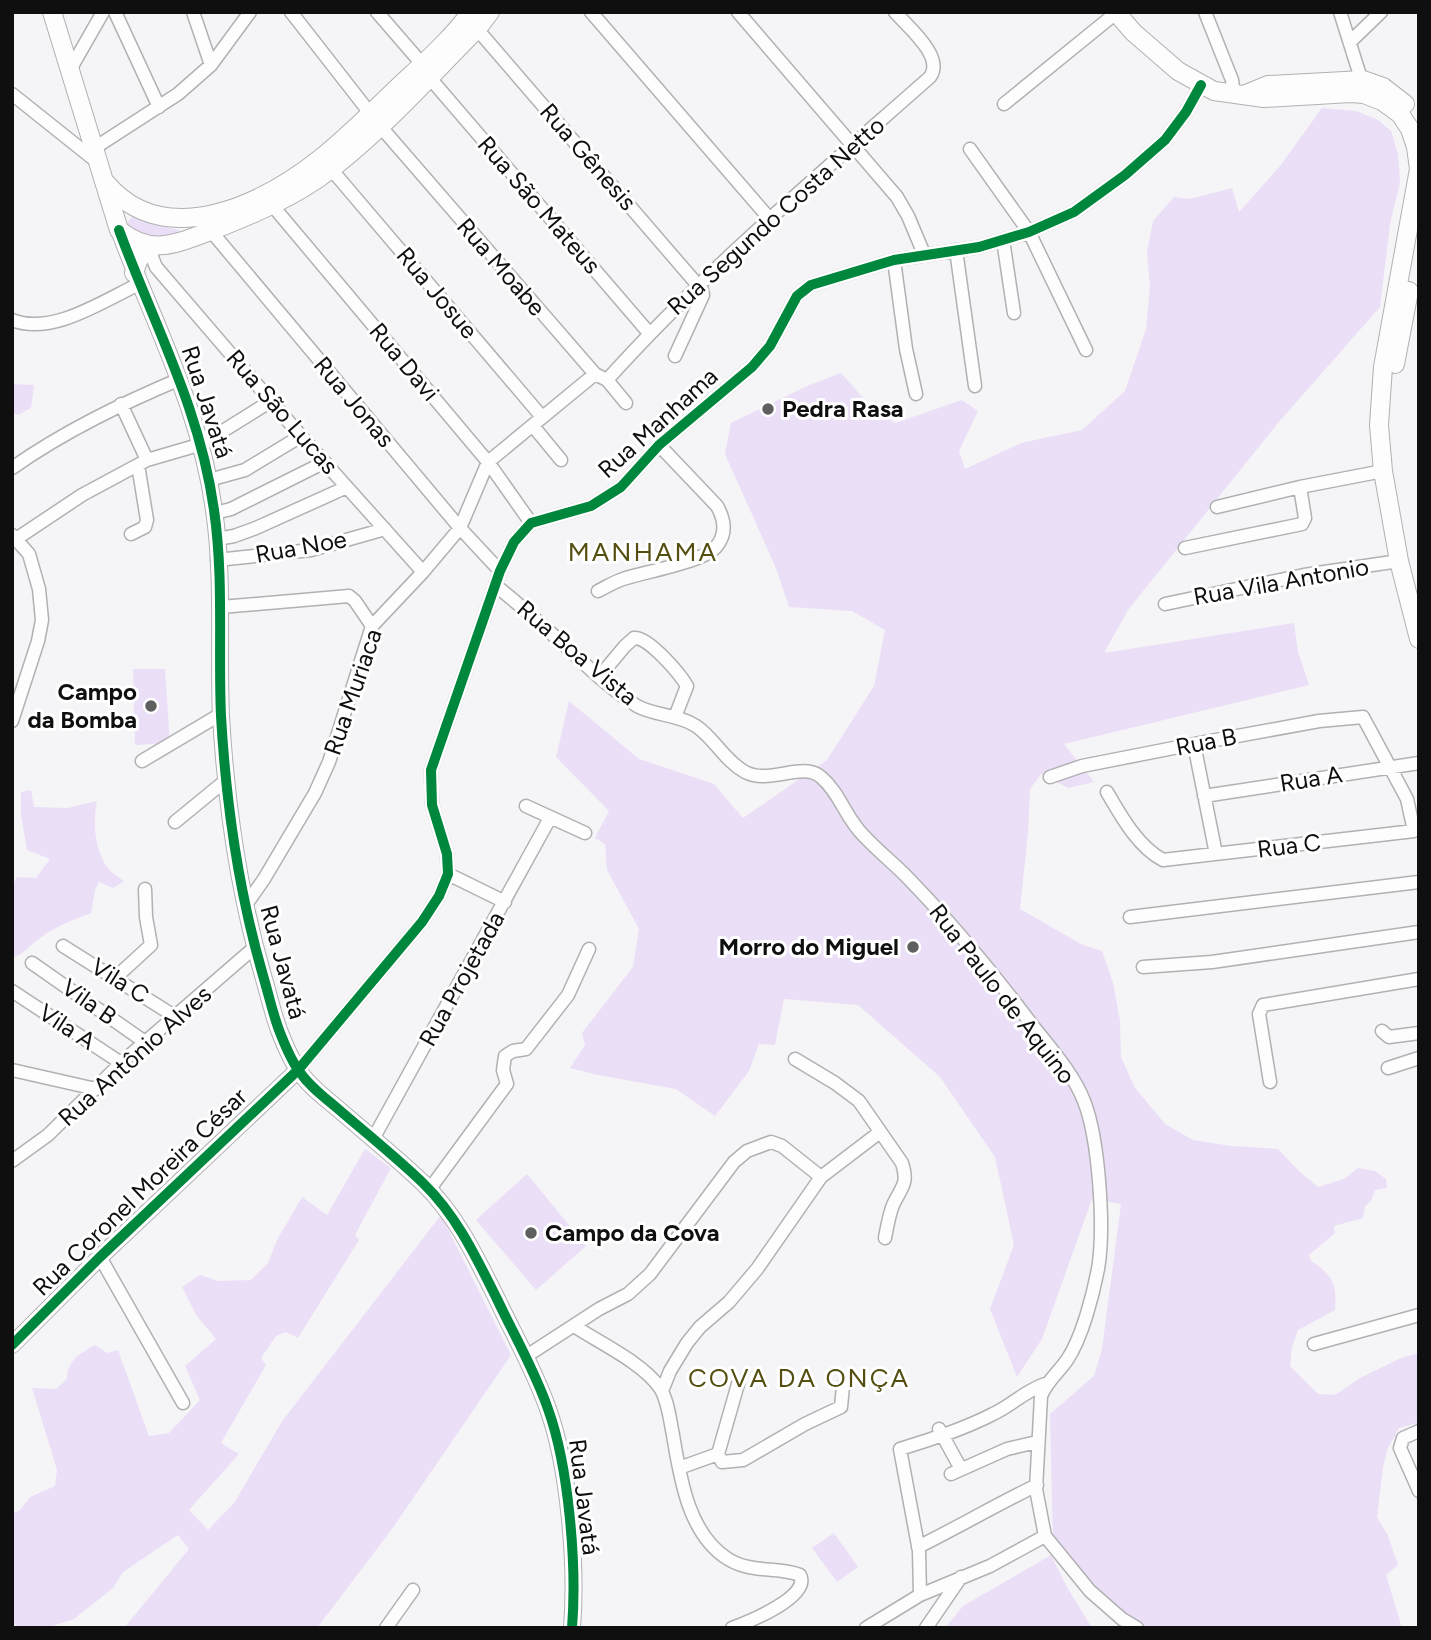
<svg xmlns="http://www.w3.org/2000/svg" width="1431" height="1640" viewBox="0 0 1431 1640" font-family="Figtree,sans-serif">
<style>
.green{fill:#ebdff8}
.lines{fill:none;stroke-linecap:round;stroke-linejoin:round}
.minor-casing{stroke:#b1b0b2;stroke-width:15}
.tertiary-casing{stroke:#b1b0b2;stroke-width:18}
.secondary-casing{stroke:#b1b0b2;stroke-width:20}
.minor{stroke:#fefdfe;stroke-width:12}
.tertiary{stroke:#fefdfe;stroke-width:16}
.secondary{stroke:#fefdfe;stroke-width:18}
.cycleway-casing{stroke:#fff;stroke-width:15}
.cycleway{stroke:#00873e;stroke-width:10}
.poi-dot{fill:#605f60;stroke:#fff;stroke-width:2.5}
.labels{text-anchor:middle;stroke-width:6;stroke-linejoin:round;paint-order:stroke}
.street-label{font-size:24px;fill:#100f10;stroke:#fff}
.poi-label{font-size:24px;font-weight:bold;fill:#100f10;stroke:#fff;text-anchor:start}
.neighbourhood-label{font-size:26px;letter-spacing:2px;fill:#544f11;stroke:#fff}
</style>
<rect width="100%" height="100%" fill="#f5f4f6"/>
<path class="green" d="M 1322,108 L 1356,111 L 1378,120 L 1391,131 L 1398,154 L 1400,183 L 1390,224 L 1380,307 L 1278,423 L 1128,610 L 1104,653 L 1294,623 L 1298,652 L 1309,685 L 1064,744 L 1094,782 L 1068,788 L 1041,774 L 1030,789 L 1028,833 L 1020,909 L 1081,944 L 1102,951 L 1113,983 L 1120,1020 L 1121,1057 L 1135,1088 L 1165,1124 L 1193,1140 L 1231,1146 L 1278,1149 L 1299,1171 L 1318,1187 L 1344,1179 L 1358,1168 L 1375,1171 L 1386,1179 L 1387,1188 L 1375,1190 L 1371,1201 L 1365,1206 L 1363,1218 L 1334,1226 L 1335,1233 L 1309,1255 L 1311,1261 C 1333,1275 1337,1285 1335,1310 L 1298,1330 L 1292,1347 L 1290,1366 L 1318,1394 L 1335,1395 L 1360,1378 L 1399,1359 L 1419,1353 L 1419,1420 L 1417,1423 L 1399,1428 L 1388,1448 L 1383,1467 L 1377,1517 L 1388,1536 L 1398,1565 L 1386,1575 L 1402,1628 L 1137,1628 L 1053,1545 L 1050,1414 L 1094,1376 L 1102,1349 L 1121,1204 L 1092,1199 L 1042,1339 L 1017,1377 L 990,1309 L 1014,1245 L 995,1157 L 940,1077 L 858,1005 L 784,999 L 775,1045 L 759,1044 L 749,1071 L 715,1116 L 676,1089 L 598,1075 L 570,1068 L 585,1045 L 582,1033 L 633,967 L 639,929 L 607,870 L 605,844 L 595,838 L 609,811 L 556,757 L 569,701 L 639,759 L 714,784 L 743,818 L 827,760 L 874,686 L 885,630 L 852,611 L 789,607 L 776,568 L 725,454 L 731,423 L 805,387 L 841,373 L 872,408 L 895,423 L 962,400 L 978,411 L 959,451 L 965,469 L 1021,443 L 1082,430 L 1125,391 L 1146,329 L 1150,287 L 1147,252 L 1153,221 L 1174,197 L 1190,199 L 1232,188 L 1239,212 L 1280,166 Z
M 135,213 L 157,225 L 179,230 L 181,237 L 159,241 L 130,230 L 127,223 Z
M 12,384 L 34,385 L 31,408 L 18,415 L 12,413 Z
M 133,669 L 165,669 L 170,743 L 135,745 Z
M 31,790 L 34,807 L 68,808 L 97,801 C 93,822 94,848 107,867 C 110,872 119,877 124,881 L 113,888 L 99,882 L 95,890 L 91,913 C 73,920 56,926 40,938 C 30,945 24,954 12,958 L 12,886 L 17,877 L 36,878 L 50,859 L 27,850 L 21,816 L 21,792 Z
M 365,1149 L 391,1168 L 355,1235 L 359,1240 L 298,1338 L 286,1332 L 276,1336 L 261,1358 L 266,1365 L 221,1443 L 239,1454 L 189,1510 L 208,1530 L 234,1503 L 283,1420 L 441,1215 L 511,1355 L 392,1529 L 317,1628 L 124,1628 L 189,1549 L 178,1535 L 123,1572 L 113,1588 L 74,1619 L 45,1628 L 25,1628 L 12,1624 L 12,1514 L 20,1510 L 30,1497 L 55,1486 L 57,1470 L 32,1388 L 56,1389 L 67,1379 C 67,1361 80,1353 95,1345 L 107,1353 L 118,1350 L 149,1436 L 169,1433 L 200,1400 L 185,1366 L 216,1339 L 196,1315 L 182,1287 L 200,1275 L 218,1281 L 251,1280 L 268,1263 L 277,1240 L 302,1197 L 327,1215 Z
M 527,1174 L 586,1246 L 536,1290 L 476,1220 Z
M 834,1533 L 858,1567 L 837,1582 L 812,1548 Z
M 1051,1555 L 1068,1589 L 1092,1628 L 945,1628 L 963,1606 Z"/>
<g class="lines">
<defs>
<path id="minor" d="M 115,12 L 159,107
M 193,12 L 211,65
M 291,12 L 380,126 L 595,374 L 607,380 L 626,403
M 377,12 L 422,64
M 591,12 L 769,218
M 738,12 L 897,197 L 908,216 L 924,254
M 1205,12 L 1232,80 L 1234,94
M 1340,12 L 1363,85
M 477,29 L 702,290 L 703,295 L 675,356
M 1351,41 L 1381,12
M 71,68 L 103,12
M 429,77 L 649,333
M 12,94 L 96,161
M 1004,104 L 1116,13
M 93,149 L 178,94 L 211,65 L 250,12
M 970,149 L 1029,232 L 1086,350
M 331,169 L 542,417
M 272,205 L 488,462 L 531,523
M 211,231 L 460,528 L 500,571
M 1003,240 L 1014,313
M 152,247 L 152,257 L 156,267 L 301,436 L 423,572
M 956,250 L 975,386
M 894,260 L 906,349 L 916,394
M 12,320 C 52,336 103,301 139,284
M 607,380 C 706,270 819,175 930,77 C 945,57 908,27 895,12
M 121,404 L 147,460
M 533,426 L 561,460
M 12,468 C 65,431 121,404 180,379
M 209,480 L 245,470 L 301,436
M 1217,507 L 1300,487 L 1383,471
M 215,513 L 231,509 L 325,462
M 131,534 L 145,527 L 147,520 L 138,465
M 16,539 L 82,495 L 147,460 L 202,444 L 271,401
M 217,539 L 234,536 L 256,528 L 347,487
M 1185,548 L 1302,524 L 1305,518 L 1300,487
M 217,560 L 311,550 L 385,529
M 495,585 C 519,604 541,624 563,644 C 587,666 610,689 637,706 C 655,716 678,714 696,726 C 714,738 725,761 745,772 C 769,785 803,761 821,777 C 840,793 846,819 864,836 C 877,850 892,862 905,875 C 951,922 993,973 1033,1026 C 1051,1049 1073,1073 1084,1101 C 1099,1139 1105,1228 1098,1269 C 1093,1295 1082,1338 1067,1360 C 1058,1373 1047,1381 1041,1396 L 1036,1489 L 1045,1536 L 1090,1591 L 1122,1619 L 1137,1628
M 598,591 C 606,587 614,582 623,579 C 644,572 703,562 716,547 C 727,534 725,520 717,506 L 659,445
M 1165,604 L 1304,575 L 1399,561
M 221,607 L 349,596 L 355,601 L 372,626
M 599,677 L 625,646 L 634,638 C 648,636 680,674 687,686 L 675,717
M 12,721 L 38,641 L 42,620 L 39,589 L 29,554 L 12,535
M 1194,744 L 1216,854
M 142,761 L 221,714
M 1050,777 L 1082,766 L 1194,744 L 1319,721 L 1363,717 L 1407,799 L 1414,831 L 1163,860 C 1138,847 1121,816 1107,792
M 1204,796 L 1419,763
M 526,806 L 585,833
M 175,822 L 225,781
M 448,874 L 505,902
M 245,906 L 264,879 L 315,793 L 329,762 L 372,626 L 423,572 L 460,528 L 488,462 L 595,374
M 1130,917 L 1419,882
M 63,946 L 176,1017
M 32,963 L 145,1042
M 1143,967 L 1212,962 L 1419,932
M 115,978 L 151,945 L 146,917 L 145,889
M 12,991 L 121,1063
M 1382,1031 L 1389,1037 L 1419,1033
M 795,1059 L 835,1083 L 859,1101 L 902,1163 C 909,1185 901,1187 893,1205 C 889,1215 887,1227 885,1238
M 1388,1068 L 1419,1058
M 12,1070 L 96,1089
M 298,1070 L 422,922 L 439,896 L 448,874 L 447,854 L 432,805 L 431,770 L 500,571 L 514,542 L 531,523 L 591,506 L 621,487 L 659,445 L 752,367 L 770,346 L 797,296 L 811,285 L 894,260 L 979,247 L 1029,232 L 1074,212 L 1125,175 L 1165,140 L 1186,112 L 1201,85
M 1270,1082 L 1259,1014 L 1263,1005 L 1419,979
M 373,1139 L 550,818
M 12,1161 L 48,1135 L 121,1063 L 255,947
M 429,1190 L 507,1084 L 503,1070 L 505,1056 L 513,1051 L 526,1049 L 568,995 L 589,949
M 100,1257 L 183,1403
M 574,1326 C 600,1343 643,1363 660,1388 C 668,1400 670,1421 673,1435 C 680,1477 688,1534 728,1559 C 752,1574 779,1566 800,1575 C 811,1597 748,1622 732,1628
M 1314,1344 L 1419,1315
M 525,1357 L 599,1309 L 628,1294 L 650,1274 L 734,1162 L 747,1151 L 771,1142 L 782,1146 L 821,1177
M 662,1391 L 670,1371 L 687,1343 L 700,1327 L 729,1302 L 757,1269 L 821,1177 L 880,1132
M 939,1429 L 961,1469
M 1419,1431 L 1403,1438 L 1400,1448 L 1419,1491
M 718,1454 L 722,1462 L 743,1460 L 805,1424 L 841,1407 L 843,1386
M 679,1468 L 718,1454 L 738,1384
M 951,1474 L 1007,1449 L 1037,1442
M 918,1547 C 958,1527 996,1505 1037,1485
M 920,1595 L 919,1551 L 900,1449 C 932,1439 964,1429 993,1414 C 1012,1405 1025,1391 1045,1384
M 386,1628 L 413,1590
M 866,1628 L 920,1595 L 990,1566 L 1045,1536
M 926,1628 L 961,1577"/>
<path id="tertiary" d="M 119,230 C 154,325 200,408 214,510 C 224,578 218,648 221,716 C 226,804 239,894 264,979 C 269,996 273,1014 279,1030 C 284,1043 291,1060 299,1071 C 309,1086 324,1097 337,1108 C 366,1133 396,1157 423,1183 C 457,1216 476,1257 497,1299 C 514,1335 535,1371 548,1409 C 569,1467 577,1566 572,1628
M 12,1345 L 100,1257 L 298,1070"/>
<path id="secondary" d="M 52,12 L 119,230 C 152,257 177,243 213,230 C 254,214 296,196 331,169 C 384,128 430,76 477,29 L 490,12
M 1116,12 L 1133,32 L 1178,71 L 1214,91 L 1264,98 L 1351,93 L 1364,94 L 1382,101 L 1400,114 L 1410,129 L 1416,147 L 1419,169 L 1383,367 L 1379,425 L 1383,471 L 1399,561 L 1419,639
M 1246,94 L 1268,85 L 1363,80 L 1383,87 L 1405,104
M 106,183 C 165,253 263,204 321,158 C 346,138 369,115 392,93 C 419,67 449,42 471,12
M 134,273 L 138,261 L 147,246
M 1395,364 L 1409,291"/>
</defs>
<use href="#minor" class="minor-casing"/>
<use href="#tertiary" class="tertiary-casing"/>
<use href="#secondary" class="secondary-casing"/>
<use href="#minor" class="minor"/>
<use href="#tertiary" class="tertiary"/>
<use href="#secondary" class="secondary"/>
<defs>
<path id="cycleway" d="M 119,230 C 154,325 200,408 214,510 C 224,578 218,648 221,716 C 226,804 239,894 264,979 C 269,996 273,1014 279,1030 C 284,1043 291,1060 299,1071 C 309,1086 324,1097 337,1108 C 366,1133 396,1157 423,1183 C 457,1216 476,1257 497,1299 C 514,1335 535,1371 548,1409 C 569,1467 577,1566 572,1628
M 12,1345 L 100,1257 L 298,1070 L 422,922 L 439,896 L 448,874 L 447,854 L 432,805 L 431,770 L 500,571 L 514,542 L 531,523 L 591,506 L 621,487 L 659,445 L 752,367 L 770,346 L 797,296 L 811,285 L 894,260 L 979,247 L 1029,232 L 1074,212 L 1125,175 L 1165,140 L 1186,112 L 1201,85"/>
</defs>
<use href="#cycleway" class="cycleway-casing"/>
<use href="#cycleway" class="cycleway"/>
</g>
<g class="poi-dot">
<circle cx="768" cy="409" r="7"/>
<circle cx="151" cy="706" r="7"/>
<circle cx="913" cy="947" r="7"/>
<circle cx="531" cy="1233" r="7"/>
</g>
<g class="labels">
<g class="street-label">
<text transform="translate(588 157) rotate(49)" y="8">Rua Gênesis</text>
<text transform="translate(539 205) rotate(49)" y="8">Rua São Mateus</text>
<text transform="translate(776 216) rotate(-42)" y="8">Rua Segundo Costa Netto</text>
<text transform="translate(501 267) rotate(49)" y="8">Rua Moabe</text>
<text transform="translate(437 293) rotate(50)" y="8">Rua Josue</text>
<text transform="translate(404 362) rotate(50)" y="8">Rua Davi</text>
<text transform="translate(207 402) rotate(72)" y="8">Rua Javatá</text>
<text transform="translate(354 402) rotate(50)" y="8">Rua Jonas</text>
<text transform="translate(282 412) rotate(49)" y="8">Rua São Lucas</text>
<text transform="translate(658 423) rotate(-42)" y="8">Rua Manhama</text>
<text transform="translate(301 547) rotate(-10)" y="8">Rua Noe</text>
<text transform="translate(1281 582) rotate(-10)" y="8">Rua Vila Antonio</text>
<text transform="translate(577 653) rotate(40)" y="8">Rua Boa Vista</text>
<text transform="translate(353 692) rotate(-71)" y="8">Rua Muriaca</text>
<text transform="translate(1206 742) rotate(-11)" y="8">Rua B</text>
<text transform="translate(1311 779) rotate(-9)" y="8">Rua A</text>
<text transform="translate(1289 846) rotate(-7)" y="8">Rua C</text>
<text transform="translate(283 962) rotate(75)" y="8">Rua Javatá</text>
<text transform="translate(462 979) rotate(-61)" y="8">Rua Projetada</text>
<text transform="translate(120 981) rotate(32)" y="8">Vila C</text>
<text transform="translate(1002 994) rotate(52)" y="8">Rua Paulo de Aquino</text>
<text transform="translate(89 1002) rotate(35)" y="8">Vila B</text>
<text transform="translate(67 1027) rotate(33)" y="8">Vila A</text>
<text transform="translate(135 1056) rotate(-42)" y="8">Rua Antônio Alves</text>
<text transform="translate(140 1192) rotate(-44)" y="8">Rua Coronel Moreira César</text>
<text transform="translate(584 1497) rotate(83)" y="8">Rua Javatá</text>
</g>
<g class="poi-label">
<text x="782" y="417">Pedra Rasa</text>
<text x="137" y="700" text-anchor="end">Campo<tspan x="137" dy="28">da Bomba</tspan></text>
<text x="899" y="955" text-anchor="end">Morro do Miguel</text>
<text x="545" y="1241">Campo da Cova</text>
</g>
<g class="neighbourhood-label">
<text x="643" y="561">MANHAMA</text>
<text x="799" y="1387">COVA DA ONÇA</text>
</g>
</g>
<rect width="1431" height="1640" fill="none" stroke="#100f10" stroke-width="28"/>
</svg>
